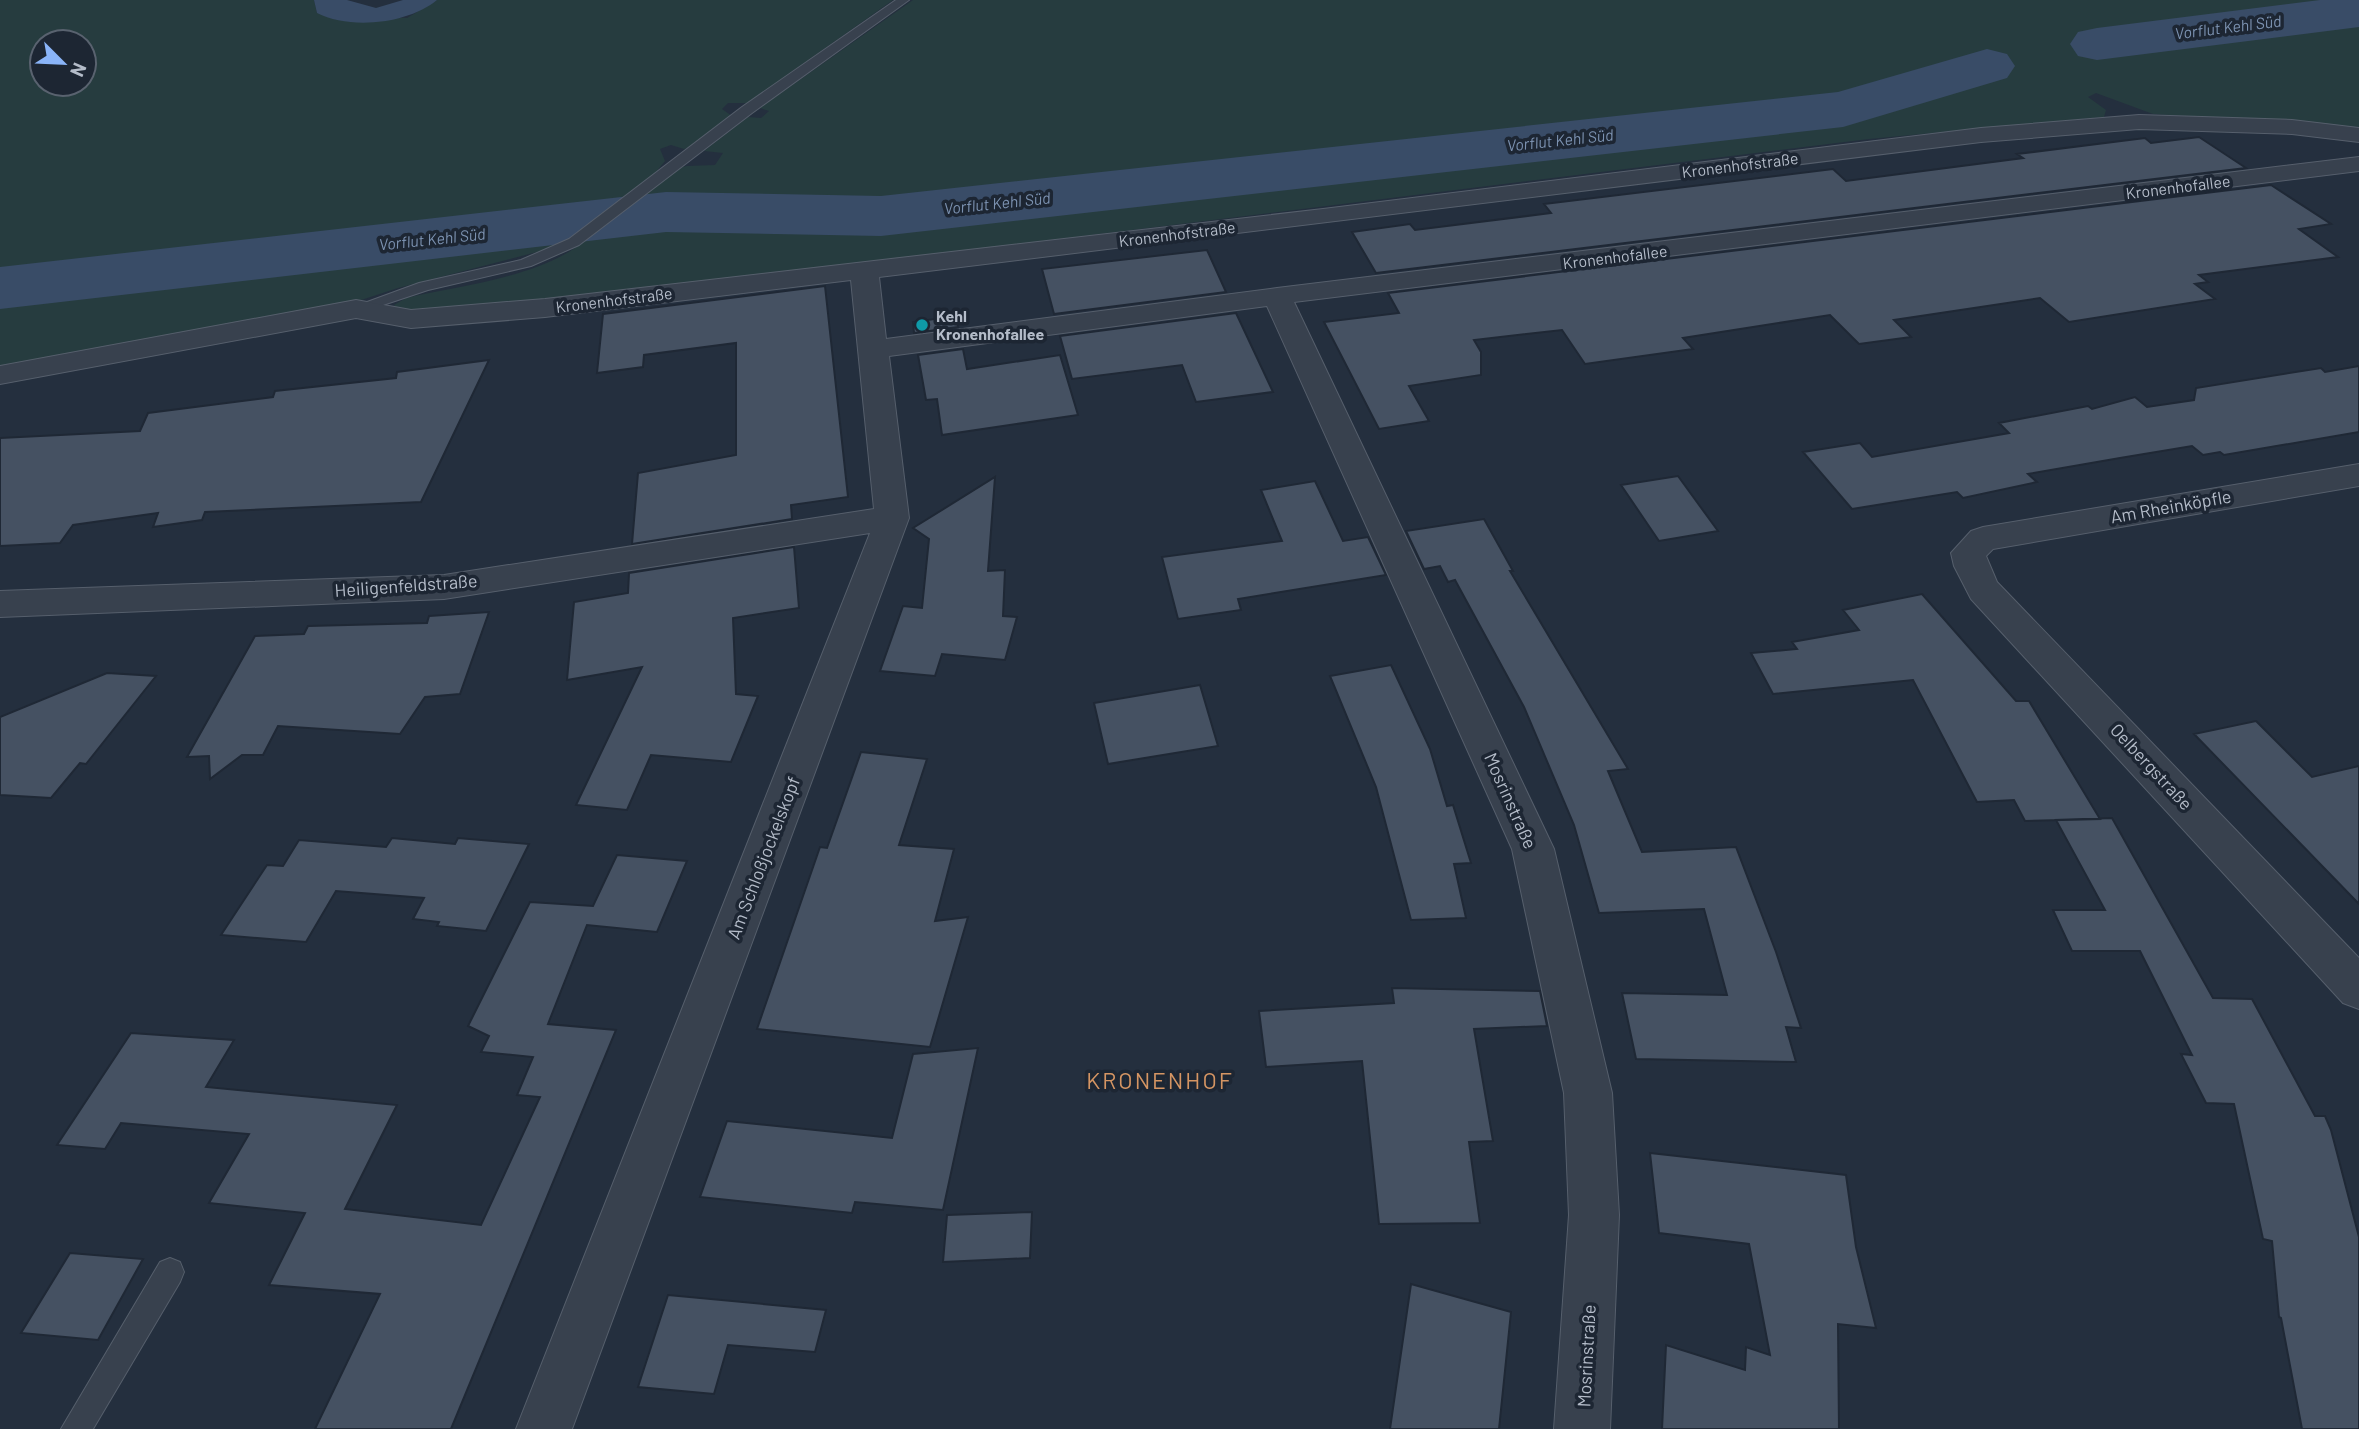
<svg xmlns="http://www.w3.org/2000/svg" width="2359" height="1429" viewBox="0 0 2359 1429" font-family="Barlow,sans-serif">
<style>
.green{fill:#263c3f;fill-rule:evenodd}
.water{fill:#394c67}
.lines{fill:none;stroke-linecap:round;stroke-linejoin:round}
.river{fill:#394c67;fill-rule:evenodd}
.building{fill:#455162;stroke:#1f2835;stroke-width:2}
.service-casing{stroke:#565f6c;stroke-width:2}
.minor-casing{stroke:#565f6c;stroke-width:2}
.service{fill:#38414e;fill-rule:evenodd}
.minor{fill:#38414e;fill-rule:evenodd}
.culture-dot{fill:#0f9aa8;stroke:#1d2633;stroke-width:2.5}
.labels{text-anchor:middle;stroke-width:7;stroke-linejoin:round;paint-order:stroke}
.far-water-label{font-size:16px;font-style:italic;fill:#7c92b1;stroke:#1d2633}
.far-street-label{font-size:16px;fill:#b4bcc9;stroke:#1d2633}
.far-poi-label{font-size:16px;font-weight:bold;fill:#b4bcc9;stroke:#1d2633;text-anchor:start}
.street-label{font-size:18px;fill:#b4bcc9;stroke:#1d2633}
.near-neighbourhood-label{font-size:23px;letter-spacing:2px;fill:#d59563;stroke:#1d2633}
</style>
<rect width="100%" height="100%" fill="#242f3e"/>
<path class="green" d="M 0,0 L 314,0 L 317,13 L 407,18 L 437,0 L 893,0 L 748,103 L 728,103 L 722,109 L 732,116 L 690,147 L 684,149 L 671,145 L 660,149 L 665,161 L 655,173 L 687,166 L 715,165 L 723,153 L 704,151 L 748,117 L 761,118 L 769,111 L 760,108 L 913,0 L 2359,0 L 2359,127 L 2153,114 L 2096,93 L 2088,97 L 2106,110 L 2104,117 L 1869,139 L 549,302 L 398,311 L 394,305 L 406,298 C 464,285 542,277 587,239 L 398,288 L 352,303 L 0,368 ZM 42,42 L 84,42 L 84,84 L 42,84 Z"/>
<path class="water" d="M 314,0 L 347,0 L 376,8 L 403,0 L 437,0 C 408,24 350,30 317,13 Z"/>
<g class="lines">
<path class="river" d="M 2320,0 L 2359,0 L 2359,27 L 2097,60 L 2078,56 L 2070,44 L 2078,32 L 2097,28 Z
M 1987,49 L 2007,54 L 2015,66 L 2007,78 L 1843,127 L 881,236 L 666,232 L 0,309 L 0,267 L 666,192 L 881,196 L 1838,92 Z"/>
</g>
<path class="building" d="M 2199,137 L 2246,168 L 1376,273 L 1352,232 L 1410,224 L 1415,230 L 1551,213 L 1544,204 L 1833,169 L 1846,181 L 2023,158 L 2017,154 L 2145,138 L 2151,143 Z
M 2271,185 L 2331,224 L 2299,229 L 2338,257 L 2199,275 L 2208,282 L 2195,284 L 2215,299 L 2069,322 L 2040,298 L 1894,320 L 1911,337 L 1859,344 L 1830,315 L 1683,338 L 1693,349 L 1585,364 L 1562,330 L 1474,340 L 1481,352 L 1481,375 L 1409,386 L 1429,421 L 1379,429 L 1324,322 L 1399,313 L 1388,293 Z
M 1207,250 L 1226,292 L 1054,314 L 1042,269 Z
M 825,286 L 848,497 L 791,505 L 792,519 L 632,544 L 638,473 L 736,455 L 736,343 L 644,355 L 643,367 L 597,373 L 603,314 Z
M 1236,313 L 1273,392 L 1196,402 L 1182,365 L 1072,379 L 1060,336 Z
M 956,316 L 958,327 L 914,333 L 913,322 Z
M 963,349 L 967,369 L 1060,355 L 1078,415 L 942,435 L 937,399 L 926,400 L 918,355 Z
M 489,360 L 421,502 L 205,512 L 202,520 L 153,527 L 158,513 L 73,525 L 60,543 L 0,546 L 0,438 L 140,431 L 148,413 L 273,397 L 275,391 L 396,378 L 397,372 Z
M 2359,366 L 2359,432 L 2224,455 L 2220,452 L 2203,455 L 2192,446 L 2120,458 L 2028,474 L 2037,482 L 1963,498 L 1957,492 L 1852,509 L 1803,452 L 1860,443 L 1872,457 L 2009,433 L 1999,423 L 2088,406 L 2092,409 L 2135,397 L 2147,407 L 2194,400 L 2196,388 L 2321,368 L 2325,372 Z
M 1678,476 L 1718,531 L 1659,541 L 1621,485 Z
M 995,477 L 988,571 L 1005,570 L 1003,616 L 1017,617 L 1005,660 L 942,654 L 935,676 L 880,671 L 903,606 L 922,608 L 929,539 L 913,528 Z
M 1315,481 L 1343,541 L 1368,537 L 1386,575 L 1238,599 L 1241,610 L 1178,619 L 1162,557 L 1282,541 L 1261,490 Z
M 1484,519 L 1513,571 L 1510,571 L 1628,769 L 1608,771 L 1642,852 L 1736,847 L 1776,952 L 1801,1028 L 1786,1027 L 1796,1062 L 1636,1059 L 1622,993 L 1727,995 L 1704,909 L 1599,913 L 1574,825 L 1524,707 L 1455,580 L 1448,582 L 1440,566 L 1424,569 L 1406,531 Z
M 794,547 L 799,608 L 733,618 L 736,694 L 758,696 L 731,762 L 651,755 L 627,810 L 576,805 L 642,667 L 567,680 L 574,602 L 628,593 L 629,573 Z
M 1922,594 L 2016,701 L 2029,701 L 2100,819 L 2025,821 L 2014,800 L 1977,802 L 1913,680 L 1773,694 L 1751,653 L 1797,649 L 1792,642 L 1859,630 L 1843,610 Z
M 489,612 L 460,694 L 425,697 L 400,734 L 278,726 L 263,755 L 242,755 L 210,779 L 209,756 L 187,757 L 255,636 L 304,634 L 308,626 L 427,623 L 429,616 Z
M 1391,665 L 1430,749 L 1447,806 L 1453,805 L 1471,863 L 1454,864 L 1466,918 L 1411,920 L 1376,787 L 1330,676 Z
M 107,673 L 156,676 L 86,764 L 80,763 L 51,798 L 0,795 L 0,717 Z
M 1200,685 L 1218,746 L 1108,764 L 1094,703 Z
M 2256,721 L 2312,777 L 2359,766 L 2359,904 L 2194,734 Z
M 861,752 L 927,759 L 899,845 L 954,849 L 935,921 L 968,917 L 930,1047 L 757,1029 L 820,847 L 827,848 Z
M 2112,818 L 2213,998 L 2252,999 L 2315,1116 L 2325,1116 L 2331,1130 L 2359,1237 L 2359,1429 L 2302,1429 L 2281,1318 L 2279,1317 L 2272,1241 L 2263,1239 L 2234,1104 L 2206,1103 L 2181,1054 L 2192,1055 L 2140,951 L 2072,951 L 2053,910 L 2105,910 L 2056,820 Z
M 392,838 L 455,844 L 458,838 L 529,844 L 486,931 L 437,926 L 439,922 L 413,919 L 424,898 L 336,891 L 306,942 L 221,935 L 267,865 L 283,866 L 299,840 L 386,847 Z
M 617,855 L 687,861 L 657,932 L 587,925 L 548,1024 L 616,1030 L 451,1429 L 315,1429 L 380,1294 L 269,1285 L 305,1213 L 209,1203 L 249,1134 L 121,1123 L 105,1149 L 57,1145 L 131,1033 L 234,1040 L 206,1087 L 397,1105 L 345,1209 L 481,1225 L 540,1097 L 517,1095 L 533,1057 L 481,1052 L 489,1036 L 468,1026 L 530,902 L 593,906 Z
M 1392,988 L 1540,991 L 1547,1026 L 1474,1029 L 1493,1141 L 1469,1142 L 1480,1223 L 1379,1224 L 1362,1061 L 1266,1067 L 1259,1011 L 1394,1003 Z
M 978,1048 L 943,1210 L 855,1202 L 852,1213 L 700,1197 L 727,1121 L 892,1138 L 913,1054 Z
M 1650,1153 L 1846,1175 L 1856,1247 L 1876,1328 L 1838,1324 L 1839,1429 L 1662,1429 L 1666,1345 L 1745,1370 L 1746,1347 L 1770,1355 L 1749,1244 L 1659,1233 Z
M 1032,1212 L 1030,1258 L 943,1262 L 947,1215 Z
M 70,1253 L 143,1259 L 98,1340 L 21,1333 Z
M 1411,1284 L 1511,1312 L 1499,1429 L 1390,1429 Z
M 668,1295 L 826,1310 L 815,1352 L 728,1345 L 714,1394 L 638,1387 Z"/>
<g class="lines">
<defs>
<path id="service" d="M 896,0 L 909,0 L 752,113 L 579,245 L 531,266 L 428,290 L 356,314 L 348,309 L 419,283 L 521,260 L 569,239 L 742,107 Z
M 170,1258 L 180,1262 L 184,1272 L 180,1282 L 93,1429 L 61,1429 L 160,1262 Z"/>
<path id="minor" d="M 2139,115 L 2292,120 L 2359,128 L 2359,142 L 2292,134 L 2139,129 L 1981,142 L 879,277 L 886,339 L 1277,288 L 2359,157 L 2359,171 L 1294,302 L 1554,849 L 1612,1093 L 1619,1215 L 1610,1429 L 1554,1429 L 1569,1215 L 1564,1093 L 1512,849 L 1267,306 L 889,356 L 909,518 L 572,1429 L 516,1429 L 870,533 L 444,599 L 0,617 L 0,591 L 444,575 L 874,509 L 851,280 L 545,317 L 411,328 L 356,318 L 0,384 L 0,366 L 356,300 L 411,310 L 545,299 L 1323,209 L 1981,128 Z
M 2359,464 L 2359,486 L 1993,549 L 1986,556 L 1997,582 L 2359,958 L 2359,1009 L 2343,1003 L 1971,599 L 1954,566 L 1951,553 L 1971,531 L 1983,527 Z"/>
</defs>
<use href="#service" class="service-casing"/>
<use href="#minor" class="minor-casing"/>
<use href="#service" class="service"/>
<use href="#minor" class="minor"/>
</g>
<circle class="culture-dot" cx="922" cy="325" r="7"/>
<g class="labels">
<g class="far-water-label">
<text transform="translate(2228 27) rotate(-7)" y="6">Vorflut Kehl Süd</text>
<text transform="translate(1560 140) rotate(-6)" y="6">Vorflut Kehl Süd</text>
<text transform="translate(997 203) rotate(-6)" y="6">Vorflut Kehl Süd</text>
<text transform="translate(432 239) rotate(-6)" y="6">Vorflut Kehl Süd</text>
</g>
<g class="far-street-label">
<text transform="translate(1740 165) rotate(-7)" y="6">Kronenhofstraße</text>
<text transform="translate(2178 187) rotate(-7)" y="6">Kronenhofallee</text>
<text transform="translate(1177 234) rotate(-7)" y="6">Kronenhofstraße</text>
<text transform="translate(1615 257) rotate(-7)" y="6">Kronenhofallee</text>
<text transform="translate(614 300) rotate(-7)" y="6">Kronenhofstraße</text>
</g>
<g class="far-poi-label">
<text x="936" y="322">Kehl<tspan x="936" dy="18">Kronenhofallee</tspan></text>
</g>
<g class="street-label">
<text transform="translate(2171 507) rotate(-10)" y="6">Am Rheinköpfle</text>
<text transform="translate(406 586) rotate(-4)" y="6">Heiligenfeldstraße</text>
<text transform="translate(2151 767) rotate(47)" y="6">Oelbergstraße</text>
<text transform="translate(1510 801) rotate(66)" y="6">Mosrinstraße</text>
<text transform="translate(764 858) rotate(-69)" y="6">Am Schloßjockelskopf</text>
<text transform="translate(1587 1356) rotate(-87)" y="6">Mosrinstraße</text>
</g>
<g class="near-neighbourhood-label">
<text x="1160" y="1089">KRONENHOF</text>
</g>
</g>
<g transform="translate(63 63) rotate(114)"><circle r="33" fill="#1d2633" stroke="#59626f" stroke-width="2"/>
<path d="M0-5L12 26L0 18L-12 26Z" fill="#8ab4f8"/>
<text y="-10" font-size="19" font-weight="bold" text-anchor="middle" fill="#b4bcc9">N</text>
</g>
</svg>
